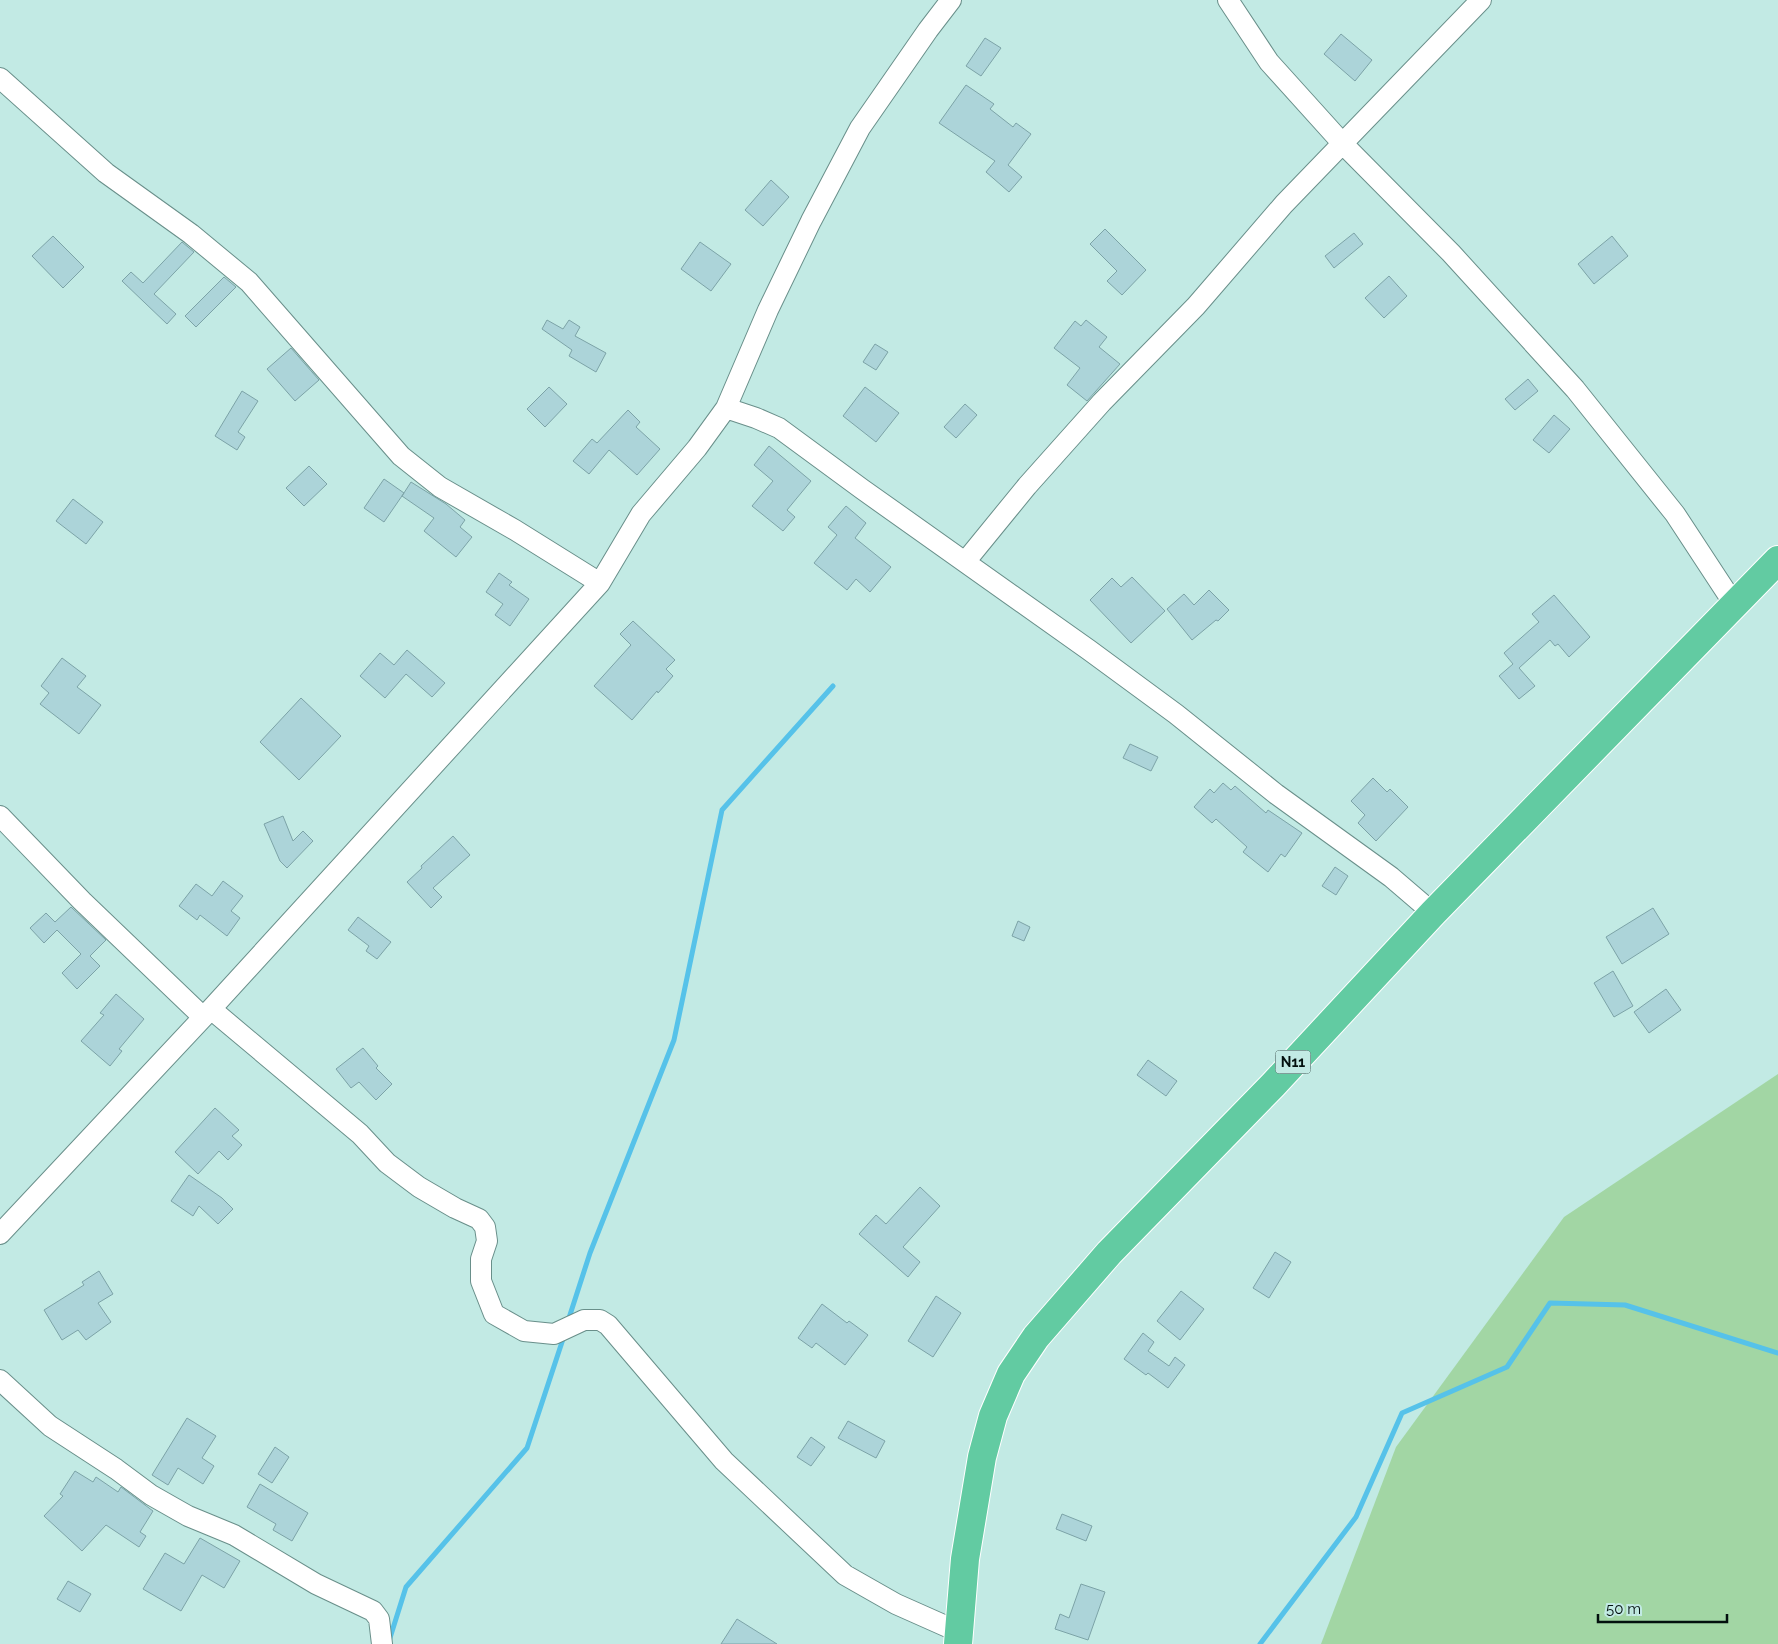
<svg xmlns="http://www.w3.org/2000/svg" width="1778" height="1644" viewBox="0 0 1778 1644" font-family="Raleway,sans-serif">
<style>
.green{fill:#a2d6a4}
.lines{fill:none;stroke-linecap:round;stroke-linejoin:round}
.stream{stroke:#56c2e9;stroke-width:5}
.building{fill:#acd4d9;stroke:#7ca3a7}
.minor-casing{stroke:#698f8a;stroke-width:22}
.highway-casing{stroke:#fff;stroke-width:30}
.minor{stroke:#fff;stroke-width:20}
.highway{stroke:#62cba2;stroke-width:28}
.labels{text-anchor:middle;stroke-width:5;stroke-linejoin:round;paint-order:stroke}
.shield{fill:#c2eae4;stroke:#3c514e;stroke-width:1}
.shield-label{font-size:14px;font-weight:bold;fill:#03100e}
</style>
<rect width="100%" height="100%" fill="#c2eae4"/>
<path class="green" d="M 1778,1074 L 1778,1644 L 1321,1644 L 1396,1447 L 1564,1217 Z"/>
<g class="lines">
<path class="stream" d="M 568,1321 L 590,1253 L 674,1040 L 722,810 L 833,686
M 389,1641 L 406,1587 L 527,1448 L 564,1336
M 1260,1644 L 1356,1517 L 1402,1413 L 1507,1367 L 1550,1303 L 1625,1305 L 1778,1353"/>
</g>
<path class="building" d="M 1341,34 L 1372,60 L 1355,81 L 1324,54 Z
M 985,38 L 1001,48 L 981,76 L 966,66 Z
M 966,85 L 994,104 L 990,109 L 1013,127 L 1016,123 L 1031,134 L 1008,165 L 1022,177 L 1009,192 L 986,172 L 995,161 L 939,123 Z
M 771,180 L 789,197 L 763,226 L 745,210 Z
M 1105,229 L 1146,270 L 1122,295 L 1107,281 L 1117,271 L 1090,244 Z
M 1354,233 L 1363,244 L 1334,268 L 1325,256 Z
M 53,236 L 84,267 L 63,288 L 32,256 Z
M 1612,236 L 1628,256 L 1594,284 L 1578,264 Z
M 182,242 L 194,252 L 154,294 L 176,314 L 167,324 L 122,281 L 131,272 L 143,283 Z
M 700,242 L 731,264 L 711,291 L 681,269 Z
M 1389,276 L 1407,296 L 1384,318 L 1365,298 Z
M 224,277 L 236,287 L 196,327 L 185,316 Z
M 547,320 L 563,329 L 569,320 L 580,327 L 575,336 L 606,353 L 596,372 L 569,356 L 572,350 L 542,329 Z
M 1086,320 L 1107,337 L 1099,347 L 1120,364 L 1087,401 L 1067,385 L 1080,368 L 1054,348 L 1075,321 L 1081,326 Z
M 875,344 L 888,352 L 876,370 L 863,362 Z
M 291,348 L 319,380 L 295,401 L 267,369 Z
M 1528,379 L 1538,391 L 1515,410 L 1505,399 Z
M 549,387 L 567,404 L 545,427 L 527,409 Z
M 865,387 L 899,413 L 876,442 L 843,416 Z
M 242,391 L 258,401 L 238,432 L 245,437 L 237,450 L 215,436 Z
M 965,404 L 977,415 L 956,438 L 944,427 Z
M 628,410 L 640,422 L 636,427 L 660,449 L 637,475 L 609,450 L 589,474 L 573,461 L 592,439 L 597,443 Z
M 1554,415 L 1570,429 L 1549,453 L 1533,440 Z
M 769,446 L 811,481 L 787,510 L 795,517 L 783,531 L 752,506 L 773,481 L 754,465 Z
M 309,466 L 327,484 L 304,506 L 286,488 Z
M 384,479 L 404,493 L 384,522 L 364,508 Z
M 411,482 L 446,504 L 465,520 L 460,527 L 472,537 L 456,557 L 424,531 L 434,518 L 402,496 Z
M 73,499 L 103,522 L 86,544 L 56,521 Z
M 846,506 L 866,523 L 855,538 L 891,567 L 870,592 L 856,579 L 847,590 L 814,563 L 837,535 L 828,527 Z
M 499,573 L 512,582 L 509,585 L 529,599 L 510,626 L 495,615 L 503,604 L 486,592 Z
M 1132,577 L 1165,611 L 1131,643 L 1090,600 L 1112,578 L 1121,587 Z
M 1209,590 L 1229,610 L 1218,621 L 1216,620 L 1192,640 L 1167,609 L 1184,594 L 1194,605 Z
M 1554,595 L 1590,637 L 1569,657 L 1558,644 L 1555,646 L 1550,640 L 1519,668 L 1535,686 L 1519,699 L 1499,676 L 1513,664 L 1504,653 L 1539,622 L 1532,614 Z
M 633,621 L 675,660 L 666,669 L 673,676 L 658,693 L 657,691 L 632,720 L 594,686 L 631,645 L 620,634 Z
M 407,650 L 445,683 L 432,697 L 406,674 L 385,698 L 360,676 L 380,653 L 394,665 Z
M 62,658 L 86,676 L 77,687 L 101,705 L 79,734 L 40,704 L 49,693 L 41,686 Z
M 301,698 L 341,736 L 299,780 L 260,742 Z
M 1130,744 L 1158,757 L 1151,771 L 1123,758 Z
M 1373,778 L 1387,792 L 1390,789 L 1408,807 L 1376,841 L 1358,823 L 1365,815 L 1351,801 Z
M 1223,783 L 1231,790 L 1235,786 L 1266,813 L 1268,810 L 1302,833 L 1285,857 L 1281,854 L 1268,872 L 1243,852 L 1247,847 L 1216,819 L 1212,823 L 1194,807 L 1210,789 L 1214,793 Z
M 283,816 L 293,841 L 303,831 L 313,841 L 287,868 L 280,861 L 264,824 Z
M 453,836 L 470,855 L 433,888 L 442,897 L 431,908 L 407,882 L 422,868 L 421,866 Z
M 1335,867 L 1348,876 L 1336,895 L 1322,886 Z
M 223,881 L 243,896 L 231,911 L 240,918 L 227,936 L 200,915 L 197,920 L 179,906 L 196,884 L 212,896 Z
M 71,907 L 106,940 L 90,956 L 100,966 L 77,989 L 62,973 L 81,954 L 57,930 L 44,943 L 30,928 L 46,913 L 55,922 Z
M 1653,908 L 1669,934 L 1622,964 L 1606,937 Z
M 358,917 L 391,942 L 377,959 L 366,951 L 369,946 L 348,930 Z
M 1018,921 L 1030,927 L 1024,941 L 1012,936 Z
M 1613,971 L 1633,1006 L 1614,1017 L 1594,983 Z
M 1666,989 L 1681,1010 L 1649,1033 L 1634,1012 Z
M 116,994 L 144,1019 L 119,1049 L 122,1051 L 110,1066 L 81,1041 L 104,1015 L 100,1013 Z
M 363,1048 L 378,1066 L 376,1068 L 392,1084 L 376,1100 L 359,1082 L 351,1088 L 336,1069 Z
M 1148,1060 L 1177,1081 L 1166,1096 L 1137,1075 Z
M 215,1108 L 239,1130 L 232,1136 L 242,1145 L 228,1160 L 219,1151 L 198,1174 L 175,1152 Z
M 189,1175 L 222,1198 L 233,1209 L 218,1224 L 199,1206 L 193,1216 L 171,1201 Z
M 920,1187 L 940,1206 L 903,1247 L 920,1262 L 908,1277 L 859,1234 L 876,1215 L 886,1224 Z
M 1275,1252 L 1291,1262 L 1269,1298 L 1253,1288 Z
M 99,1271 L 113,1294 L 98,1303 L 111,1322 L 86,1340 L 78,1330 L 62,1340 L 44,1310 L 84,1285 L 82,1282 Z
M 1181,1291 L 1204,1309 L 1180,1340 L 1157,1321 Z
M 936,1296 L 961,1313 L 933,1357 L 908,1341 Z
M 822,1304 L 847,1323 L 849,1321 L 868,1335 L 845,1365 L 816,1343 L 812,1348 L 798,1338 Z
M 1143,1333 L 1154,1342 L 1148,1351 L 1169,1366 L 1175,1357 L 1185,1365 L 1168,1388 L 1148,1373 L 1146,1375 L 1124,1359 Z
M 187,1418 L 216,1436 L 202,1458 L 214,1466 L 203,1484 L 178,1468 L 168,1485 L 152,1475 Z
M 848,1421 L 885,1441 L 876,1458 L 838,1438 Z
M 811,1437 L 825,1447 L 811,1466 L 797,1457 Z
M 275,1447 L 289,1457 L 272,1483 L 258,1474 Z
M 75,1471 L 93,1482 L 96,1477 L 118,1492 L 121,1487 L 153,1511 L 140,1532 L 146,1536 L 139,1547 L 106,1525 L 82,1551 L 44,1516 L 63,1496 L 60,1494 Z
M 260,1484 L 308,1513 L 292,1541 L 273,1530 L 276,1524 L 247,1507 Z
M 1062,1514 L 1092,1526 L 1086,1541 L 1056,1529 Z
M 200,1538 L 240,1561 L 224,1588 L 202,1575 L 181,1611 L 143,1589 L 165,1553 L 184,1564 Z
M 68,1581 L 91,1594 L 80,1612 L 57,1599 Z
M 1081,1584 L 1105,1592 L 1088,1640 L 1055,1629 L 1060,1614 L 1069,1618 Z
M 737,1619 L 777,1644 L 721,1644 Z"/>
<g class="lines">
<defs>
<path id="minor" d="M 1228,0 L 1269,62 L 1343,144 L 1451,253 L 1575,389 L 1675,514 L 1734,604
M 0,78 L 106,173 L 191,234 L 249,282 L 401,456 L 440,487 L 515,530 L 600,583
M 726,408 L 756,418 L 779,428 L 862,489 L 1089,650 L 1176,714 L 1276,794 L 1391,877 L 1433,913
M 965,562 L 1027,486 L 1102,402 L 1196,306 L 1284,204 L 1481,0
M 0,816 L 82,901 L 203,1017
M 211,1009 L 360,1134 L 387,1163 L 419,1187 L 455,1208 L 479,1219 L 485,1227 L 487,1241 L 481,1259 L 481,1281 L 494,1314 L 524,1331 L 554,1334 L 584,1320 L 600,1320 L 608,1325 L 724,1461 L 845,1575 L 896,1604 L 959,1632
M 0,1234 L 211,1009 L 600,583 L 641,514 L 697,448 L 726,408 L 768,310 L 811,221 L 860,128 L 928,30 L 951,0
M 0,1380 L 50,1426 L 116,1469 L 151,1495 L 188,1516 L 234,1535 L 316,1584 L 373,1611 L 379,1619 L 382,1644"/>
<path id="highway" d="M 958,1644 L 965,1559 L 982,1457 L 993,1416 L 1011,1374 L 1036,1337 L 1109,1253 L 1273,1085 L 1433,913 L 1778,560"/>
</defs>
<use href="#minor" class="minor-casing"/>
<use href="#highway" class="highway-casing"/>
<use href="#minor" class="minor"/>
<use href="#highway" class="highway"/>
</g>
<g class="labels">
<rect class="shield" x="1275.5" y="1050.5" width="35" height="23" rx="4"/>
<g class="shield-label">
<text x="1293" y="1067">N11</text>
</g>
</g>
<path d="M1598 1614v8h129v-8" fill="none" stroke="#03100e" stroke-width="2.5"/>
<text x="1606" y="1614" font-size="15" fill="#03100e" stroke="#c2eae4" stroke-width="4" paint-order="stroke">50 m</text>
</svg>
